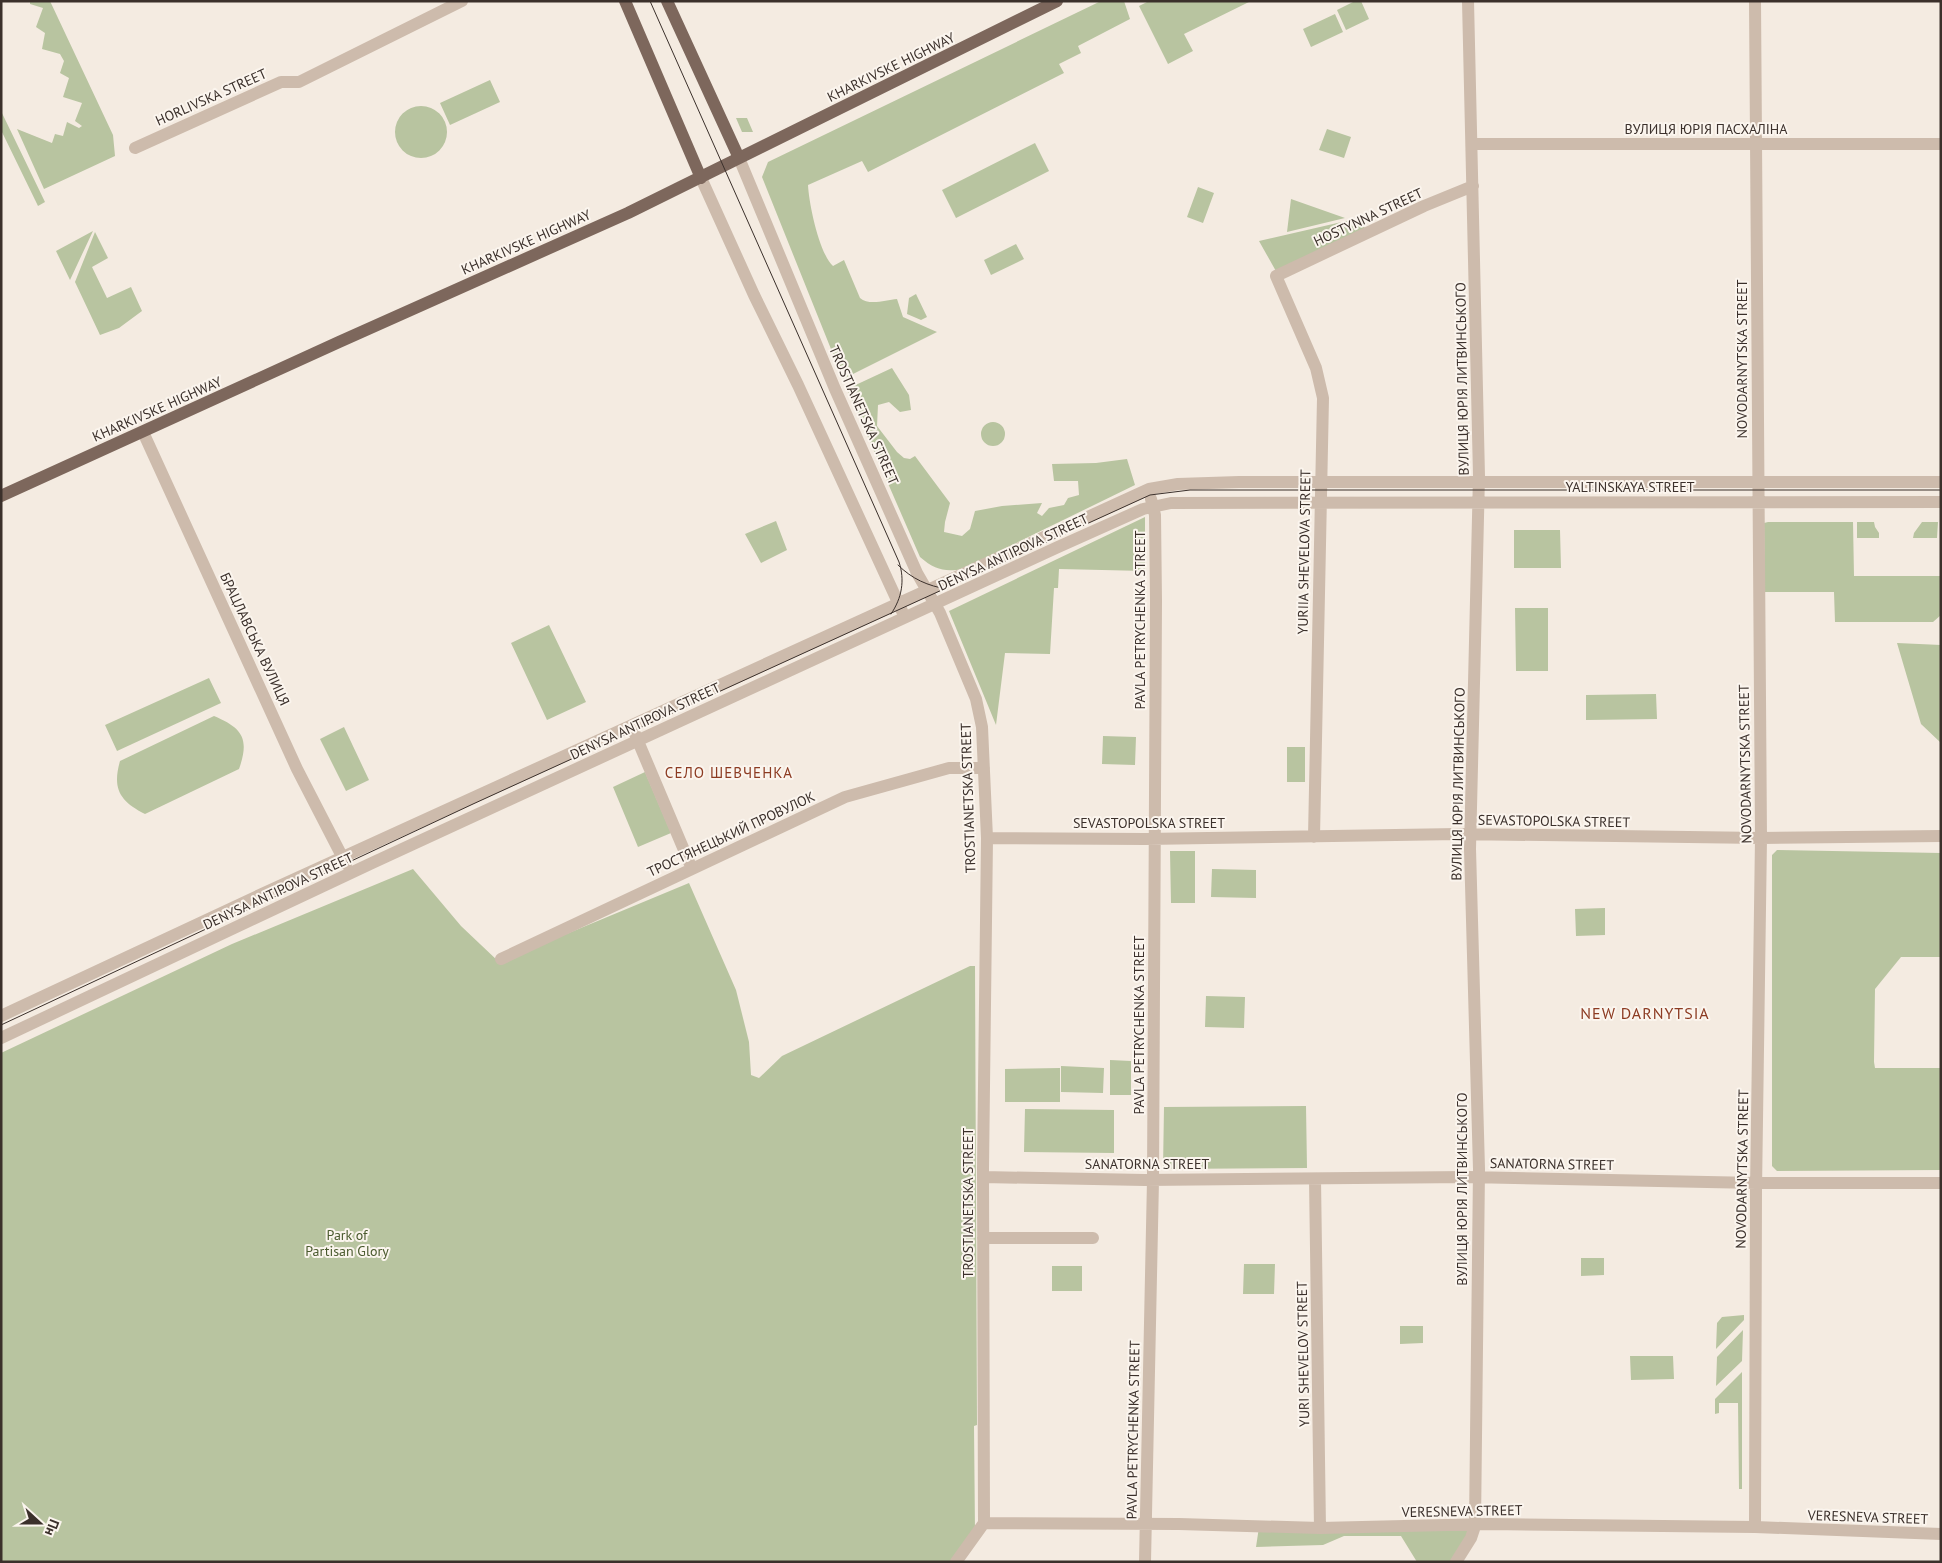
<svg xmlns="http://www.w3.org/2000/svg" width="1942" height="1563" viewBox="0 0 1942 1563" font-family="'PT Sans',sans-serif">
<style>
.green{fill:#b8c4a0}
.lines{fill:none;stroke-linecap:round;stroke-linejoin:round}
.minor{stroke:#cdbbac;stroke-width:12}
.major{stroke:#7d675c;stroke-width:12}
.tram{stroke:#3b302b;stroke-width:1}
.labels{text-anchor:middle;stroke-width:4;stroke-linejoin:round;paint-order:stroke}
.street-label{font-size:14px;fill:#3b302b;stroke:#fbf5ee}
.park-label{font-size:14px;fill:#4a5a2e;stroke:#fbf5ee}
.neighbourhood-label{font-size:15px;letter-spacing:1px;fill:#8c3b22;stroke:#fbf5ee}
.quarter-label{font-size:16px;letter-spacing:1px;fill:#8c3b22;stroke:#fbf5ee}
</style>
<rect width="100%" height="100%" fill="#f4ebe1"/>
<path class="green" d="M 30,1 L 50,1 L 113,135 L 115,156 L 44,189 L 17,129 L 52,143 L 55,134 L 63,136 L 67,122 L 79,128 L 82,126 L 75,121 L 82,103 L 63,97 L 69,78 L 60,73 L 64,61 L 60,54 L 42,49 L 45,33 L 36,27 L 43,8 L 30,4 Z
M 1101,1 L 1124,1 L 1130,19 L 1078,46 L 1081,53 L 1059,64 L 1064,73 L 868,172 L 862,161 L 808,185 C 809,204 819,253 833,266 L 844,260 L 860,298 C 869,306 886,300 897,299 L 903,317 L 937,332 L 843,379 L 762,177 L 768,162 Z
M 1149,1 L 1251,1 L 1184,34 L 1193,51 L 1168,64 L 1139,6 Z
M 1355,1 L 1361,1 L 1369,19 L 1346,30 L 1337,10 Z
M 1335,14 L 1343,32 L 1311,47 L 1303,29 Z
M 490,80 L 500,102 L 450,125 L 440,103 Z
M395 132a26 26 0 1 1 52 0a26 26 0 1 1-52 0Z
M 1,111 L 45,202 L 38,206 L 1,130 Z
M 736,118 L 747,118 L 753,132 L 742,132 Z
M 1327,129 L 1351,137 L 1344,158 L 1319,150 Z
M 1035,143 L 1049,171 L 956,218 L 942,190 Z
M 1198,187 L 1214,193 L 1203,223 L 1187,217 Z
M 1291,199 L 1345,218 L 1287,232 Z
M 1346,221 L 1369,229 L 1277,273 L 1259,241 Z
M 93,231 L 70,280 L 56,251 Z
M 95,232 L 108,258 L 92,267 L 107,298 L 131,287 L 142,311 L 119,328 L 100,335 L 75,282 Z
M 1016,244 L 1024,259 L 991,275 L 984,260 Z
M 916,294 L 927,317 L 921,320 L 907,314 L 909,298 Z
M 892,368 L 909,395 L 911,410 L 900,412 L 889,402 L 878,405 L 877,426 L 897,452 L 904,458 L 910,459 L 915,456 L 950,503 L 945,522 L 944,532 L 962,536 L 970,529 L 975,511 L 1002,506 L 1042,503 L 1037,513 L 1042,516 L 1049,508 L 1064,505 L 1068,498 L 1079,495 L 1078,481 L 1054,481 L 1052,464 L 1096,463 L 1127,459 L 1135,485 L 963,569 C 945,572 935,570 920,557 L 847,389 Z
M981 434a12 12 0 1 1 24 0a12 12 0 1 1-24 0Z
M 1145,517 L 1145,571 L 1059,569 L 1058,588 L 1054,588 L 1050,654 L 1005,653 L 996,725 L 949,611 Z
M 776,521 L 787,550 L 761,563 L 745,534 Z
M 1768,522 L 1853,522 L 1854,576 L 1940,576 L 1941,537 L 1941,615 L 1933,622 L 1835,622 L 1834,592 L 1765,592 L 1764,523 Z
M 1857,522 L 1874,522 L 1875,527 L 1879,533 L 1879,538 L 1857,538 Z
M 1922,522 L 1938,522 L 1937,538 L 1913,538 L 1914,533 Z
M 1514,530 L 1560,530 L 1561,568 L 1514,568 Z
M 1515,608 L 1548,608 L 1548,671 L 1516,671 Z
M 549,625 L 586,702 L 547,720 L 511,643 Z
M 1897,643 L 1941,645 L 1941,743 L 1921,724 Z
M 209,678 L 221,703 L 117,751 L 105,725 Z
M 1656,694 L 1657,719 L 1586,720 L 1586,695 Z
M 214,716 C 242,728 250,738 239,769 L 145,814 C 120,801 112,789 120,761 Z
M 344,727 L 369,780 L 346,791 L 320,739 Z
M 1103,736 L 1136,737 L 1135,765 L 1102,764 Z
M 1287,747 L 1305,747 L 1305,782 L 1287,782 Z
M 645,772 L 671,833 L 638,847 L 613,787 Z
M 1777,850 L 1941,853 L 1941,957 L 1901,957 L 1875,989 L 1874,1062 L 1875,1068 L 1941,1068 L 1941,1170 L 1777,1171 L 1772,1166 L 1772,855 Z
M 1170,851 L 1195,851 L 1195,903 L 1171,903 Z
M 413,869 L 461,926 L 499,962 L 689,883 L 736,990 L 749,1042 L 751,1075 L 759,1078 L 782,1056 L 970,966 L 975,966 L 977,1425 L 974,1426 L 975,1532 L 951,1562 L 1,1562 L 1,1053 L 232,944 Z
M 1212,869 L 1256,870 L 1256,898 L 1211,897 Z
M 1605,908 L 1605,935 L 1576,936 L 1575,909 Z
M 1206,996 L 1245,997 L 1244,1028 L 1205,1027 Z
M 1110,1060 L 1131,1061 L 1131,1095 L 1110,1095 Z
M 1061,1066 L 1104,1068 L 1103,1093 L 1061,1092 Z
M 1060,1068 L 1060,1102 L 1005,1102 L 1005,1069 Z
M 1306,1106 L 1307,1168 L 1163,1169 L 1164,1107 Z
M 1025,1109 L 1114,1110 L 1114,1153 L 1024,1152 Z
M 1581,1258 L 1604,1258 L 1604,1275 L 1581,1276 Z
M 1244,1264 L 1275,1264 L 1274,1294 L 1243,1294 Z
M 1052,1266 L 1082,1266 L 1082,1291 L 1052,1291 Z
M 1744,1315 L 1744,1320 L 1716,1349 L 1717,1323 L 1722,1317 Z
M 1400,1326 L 1423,1326 L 1423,1343 L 1400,1344 Z
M 1743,1330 L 1742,1361 L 1716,1386 L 1717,1357 Z
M 1630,1356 L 1673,1356 L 1674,1379 L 1631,1380 Z
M 1742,1372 L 1742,1489 L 1739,1489 L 1738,1403 L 1719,1403 L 1719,1413 L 1715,1414 L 1715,1399 Z
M 1475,1526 L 1455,1562 L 1417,1562 L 1401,1536 L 1344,1536 L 1323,1545 L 1256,1547 L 1259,1527 Z"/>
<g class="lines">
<path class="minor" d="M 1472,144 L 1941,144
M 135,148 L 281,82 L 299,82 L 462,1
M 739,158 L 835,389 L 917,573 L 940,613 L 976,699 L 982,727 L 987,838 L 983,1169 L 984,1523 L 956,1562
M 701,178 L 754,295 L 798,385 L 902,611
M 143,432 L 297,769 L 346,864
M 635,734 L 692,869
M 1314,837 L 1323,398 L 1316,368 L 1276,276 L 1424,206 L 1473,186
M 987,838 L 1145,839 L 1458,834 L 1761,838 L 1941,836
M 501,959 L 845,797 L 949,768 L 984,768
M 1,1016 L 262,894 L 1149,489 L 1178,484 L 1239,482 L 1941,482
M 1,1038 L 372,863 L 1058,547 L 1143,509 L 1171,503 L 1941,502
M 983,1177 L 1145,1180 L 1468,1177 L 1756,1183 L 1941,1183
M 1315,1179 L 1320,1528
M 983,1238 L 1093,1238
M 984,1523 L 1179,1524 L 1320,1528 L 1489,1524 L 1755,1527 L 1941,1534
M 1755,1527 L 1756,1190 L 1761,838 L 1755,1
M 1145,1562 L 1153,1180 L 1156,601 L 1155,515 L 1151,499
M 1456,1562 L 1471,1538 L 1475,1526 L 1479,1169 L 1470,849 L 1479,476 L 1468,1"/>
<path class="major" d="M 625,1 L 701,178
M 667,1 L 739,158
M 1,496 L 339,342 L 628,213 L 1057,1"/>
<path class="tram" d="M 650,1 L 899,562 C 905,580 902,598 891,614
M 898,565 C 912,579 928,586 947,589
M 1,1025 L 473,804 L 1150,495 L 1190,490 L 1941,490"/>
</g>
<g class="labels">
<g class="street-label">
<text transform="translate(891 67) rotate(-26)" y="5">KHARKIVSKE HIGHWAY</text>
<text transform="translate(211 97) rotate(-24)" y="5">HORLIVSKA STREET</text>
<text x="1706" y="134">ВУЛИЦЯ ЮРІЯ ПАСХАЛІНА</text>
<text transform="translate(1368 217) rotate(-25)" y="5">HOSTYNNA STREET</text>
<text transform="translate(526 242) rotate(-24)" y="5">KHARKIVSKE HIGHWAY</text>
<text transform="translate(1742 359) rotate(-90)" y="5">NOVODARNYTSKA STREET</text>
<text transform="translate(1462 379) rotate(-91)" y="5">ВУЛИЦЯ ЮРІЯ ЛИТВИНСЬКОГО</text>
<text transform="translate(157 409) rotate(-24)" y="5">KHARKIVSKE HIGHWAY</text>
<text transform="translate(864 415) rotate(66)" y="5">TROSTIANETSKA STREET</text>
<text x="1630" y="492">YALTINSKAYA STREET</text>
<text transform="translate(1013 552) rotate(-25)" y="5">DENYSA ANTIPOVA STREET</text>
<text transform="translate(1304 552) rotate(-89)" y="5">YURIIA SHEVELOVA STREET</text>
<text transform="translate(1140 620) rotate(-90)" y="5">PAVLA PETRYCHENKA STREET</text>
<text transform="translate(255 639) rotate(65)" y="5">БРАЦЛАВСЬКА ВУЛИЦЯ</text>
<text transform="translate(645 721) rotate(-25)" y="5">DENYSA ANTIPOVA STREET</text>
<text transform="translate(1745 764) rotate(-91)" y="5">NOVODARNYTSKA STREET</text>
<text transform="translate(1458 784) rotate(-89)" y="5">ВУЛИЦЯ ЮРІЯ ЛИТВИНСЬКОГО</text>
<text transform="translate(968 798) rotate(-92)" y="5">TROSTIANETSKA STREET</text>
<text transform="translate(1554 821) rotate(1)" y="5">SEVASTOPOLSKA STREET</text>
<text x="1149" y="828">SEVASTOPOLSKA STREET</text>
<text transform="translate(731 834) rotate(-25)" y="5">ТРОСТЯНЕЦЬКИЙ ПРОВУЛОК</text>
<text transform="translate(278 891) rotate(-25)" y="5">DENYSA ANTIPOVA STREET</text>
<text transform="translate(1139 1025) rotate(-90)" y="5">PAVLA PETRYCHENKA STREET</text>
<text x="1147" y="1169">SANATORNA STREET</text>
<text transform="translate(1552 1164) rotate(1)" y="5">SANATORNA STREET</text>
<text transform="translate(1742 1169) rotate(-89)" y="5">NOVODARNYTSKA STREET</text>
<text transform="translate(1462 1189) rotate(-90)" y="5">ВУЛИЦЯ ЮРІЯ ЛИТВИНСЬКОГО</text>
<text transform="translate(968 1203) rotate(-90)" y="5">TROSTIANETSKA STREET</text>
<text transform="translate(1303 1354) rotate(-91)" y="5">YURI SHEVELOV STREET</text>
<text transform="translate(1133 1430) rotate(-89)" y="5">PAVLA PETRYCHENKA STREET</text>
<text transform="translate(1462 1511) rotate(-1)" y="5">VERESNEVA STREET</text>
<text transform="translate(1868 1517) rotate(2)" y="5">VERESNEVA STREET</text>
</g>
<g class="park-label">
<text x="347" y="1240">Park of<tspan x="347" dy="16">Partisan Glory</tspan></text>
</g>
<g class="neighbourhood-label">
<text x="729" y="778">СЕЛО ШЕВЧЕНКА</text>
</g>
<g class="quarter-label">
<text x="1645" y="1019">NEW DARNYTSIA</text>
</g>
</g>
<rect width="1942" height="1563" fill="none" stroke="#3b302b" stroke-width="5"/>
<g transform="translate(40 1523) rotate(111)" stroke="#fbf5ee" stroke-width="4" paint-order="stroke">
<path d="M0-4L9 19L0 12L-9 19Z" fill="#3b302b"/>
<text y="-8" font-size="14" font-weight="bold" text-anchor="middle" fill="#3b302b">Пн</text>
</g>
</svg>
